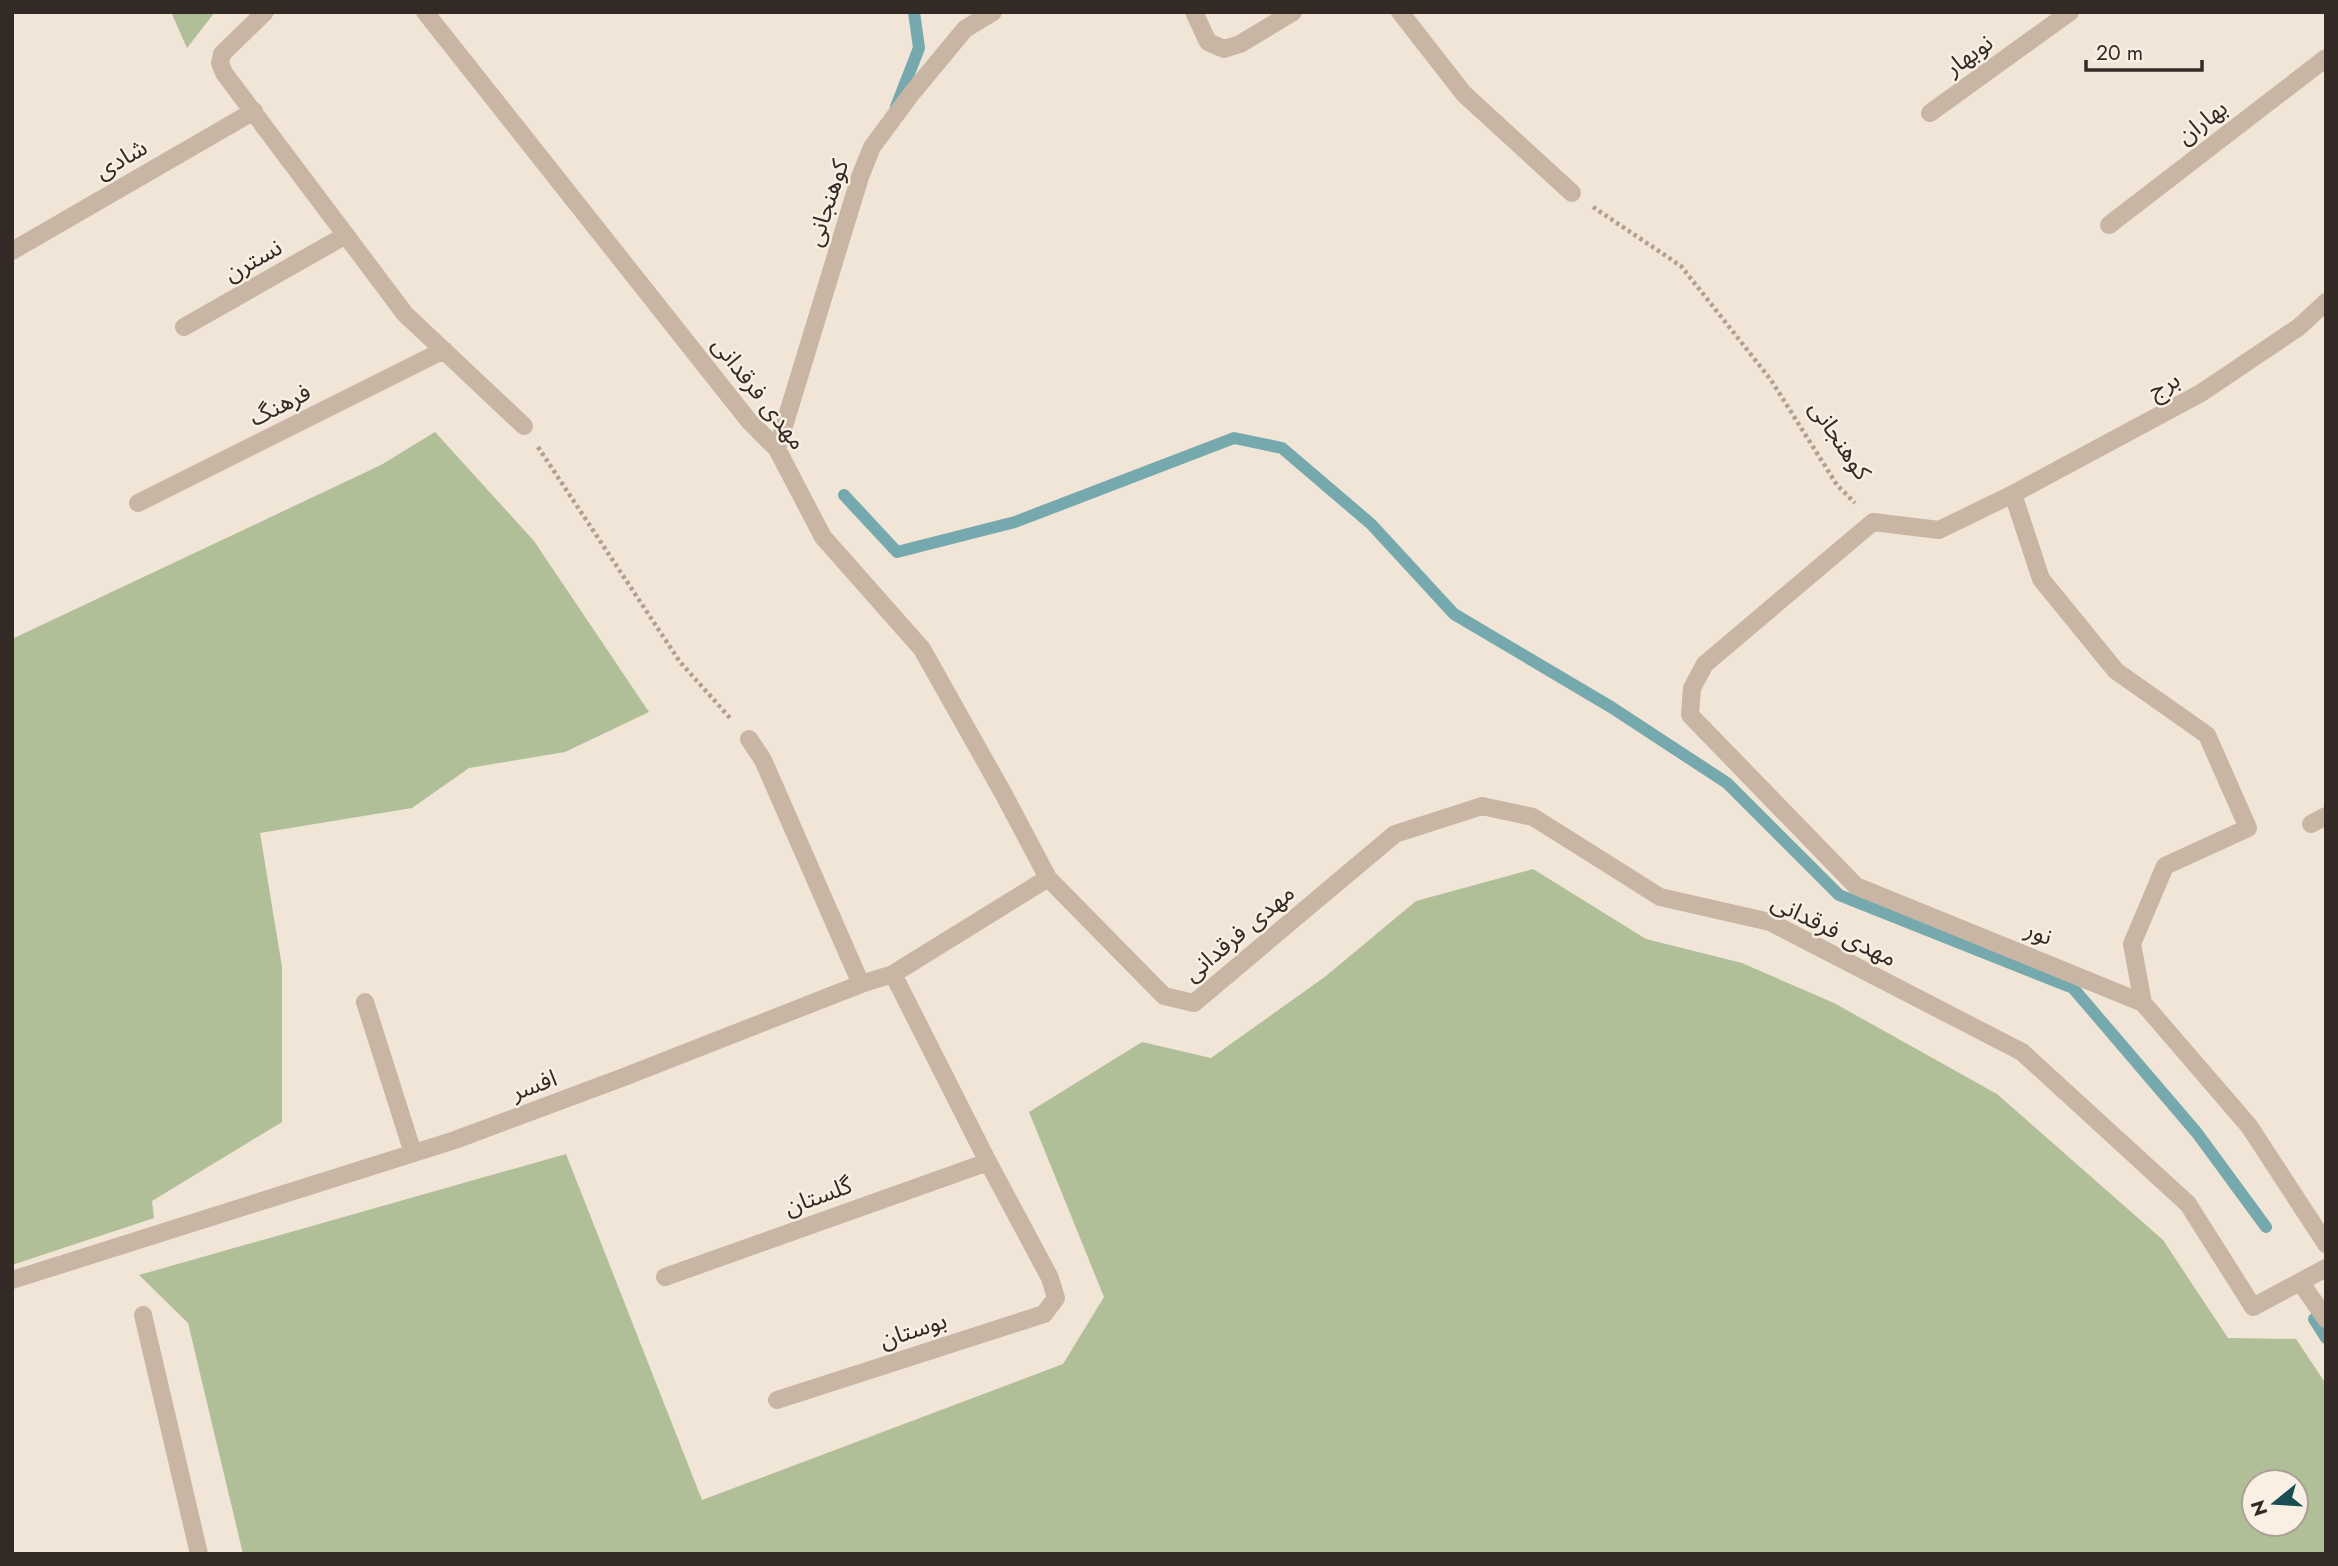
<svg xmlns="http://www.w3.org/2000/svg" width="2338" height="1566" viewBox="0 0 2338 1566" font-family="Jost,'Noto Sans Arabic',sans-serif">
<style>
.green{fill:#b0bf97;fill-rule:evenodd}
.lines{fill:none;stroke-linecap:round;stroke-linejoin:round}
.stream{stroke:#76a9ad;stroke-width:12}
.path{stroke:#b49f8d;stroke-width:4.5;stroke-dasharray:3.5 3.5;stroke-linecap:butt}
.minor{stroke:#c8b5a3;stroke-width:18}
.labels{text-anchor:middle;stroke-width:5;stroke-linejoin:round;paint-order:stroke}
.street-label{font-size:24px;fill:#332a25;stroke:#f9efe2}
</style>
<rect width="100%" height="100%" fill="#f0e5d7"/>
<path class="green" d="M 171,12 L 215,12 L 187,48 Z
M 435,432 L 534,541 L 649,712 L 565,752 L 469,768 L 412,808 L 260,833 L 282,967 L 282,1122 L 152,1201 L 154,1218 L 12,1265 L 12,639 L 381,465 Z
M 1533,869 L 1646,939 L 1742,963 L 1834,1003 L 1997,1094 L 2163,1240 L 2228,1338 L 2296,1339 L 2326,1384 L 2326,1554 L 243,1554 L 188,1323 L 139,1275 L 566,1154 L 702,1500 L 1063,1364 L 1104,1297 L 1029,1112 L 1142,1042 L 1211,1058 L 1326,976 L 1416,901 ZM 2254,1482 L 2296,1482 L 2296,1524 L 2254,1524 Z"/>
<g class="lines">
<path class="stream" d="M 896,107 L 919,48 L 914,12
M 844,495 L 897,552 L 1015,522 L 1234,438 L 1282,448 L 1371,524 L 1454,614 L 1611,707 L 1727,783 L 1839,895 L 2073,988 L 2197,1133 L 2266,1227
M 2314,1319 L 2326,1338"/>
<path class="path" d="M 1593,207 L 1681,266 L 1771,380 L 1837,485 L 1855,503
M 538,447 L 680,662 L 731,719"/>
<path class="minor" d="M 265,12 L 222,54 L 220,63 L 224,73 L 405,314 L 524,426
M 425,12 L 749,421 L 777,449 L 823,537 L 922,649 L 1003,793 L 1048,878 L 1164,996 L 1194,1003 L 1395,834 L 1482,806 L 1533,817 L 1660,897 L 1770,922 L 2022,1052 L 2188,1204 L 2253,1307 L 2326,1268
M 1194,12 L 1208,42 L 1224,49 L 1240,44 L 1293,12
M 1400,12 L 1464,94 L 1572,193
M 1930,113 L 2070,12
M 2109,225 L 2326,58
M 12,251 L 254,111
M 2326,302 L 2299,327 L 2201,393 L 2013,494 L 1939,530 L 1873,522 L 1705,664 L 1692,688 L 1690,715 L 1856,886 L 2143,1003 L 2249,1126 L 2326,1244
M 184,327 L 346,235
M 777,449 L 860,177 L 872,147 L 912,93 L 965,29 L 993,12
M 2013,494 L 2041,579 L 2116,671 L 2207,735 L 2248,828 L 2165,866 L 2132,944 L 2143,1003
M 138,503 L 444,350
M 749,739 L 763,760 L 861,984
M 2311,824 L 2326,816
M 365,1002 L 413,1153
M 665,1277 L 988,1162
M 12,1280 L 455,1140 L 624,1077 L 861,984 L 893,974 L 1048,878
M 2301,1283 L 2326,1319
M 143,1315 L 199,1554
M 777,1400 L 1044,1314 L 1056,1298 L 1050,1278 L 988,1162 L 893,974"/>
</g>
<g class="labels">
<g class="street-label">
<text transform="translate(1969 55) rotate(-36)" y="8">نوبهار</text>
<text transform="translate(2202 122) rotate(-38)" y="8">بهاران</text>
<text transform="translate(121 159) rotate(-30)" y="8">شادی</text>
<text transform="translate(827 203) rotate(-72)" y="8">کوهنجانی</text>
<text transform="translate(253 260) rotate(-29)" y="8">نسترن</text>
<text transform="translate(2164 385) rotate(-28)" y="8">برج</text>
<text transform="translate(759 393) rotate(52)" y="8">مهدی فرقدانی</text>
<text transform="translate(280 405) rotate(-27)" y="8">فرهنگ</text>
<text transform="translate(1840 440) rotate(56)" y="8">کوهنجانی</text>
<text transform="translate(1834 930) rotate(26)" y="8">مهدی فرقدانی</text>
<text transform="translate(1239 933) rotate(-40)" y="8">مهدی فرقدانی</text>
<text transform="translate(2039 933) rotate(23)" y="8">نور</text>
<text transform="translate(534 1085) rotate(-20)" y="8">افسر</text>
<text transform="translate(818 1196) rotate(-20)" y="8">گلستان</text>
<text transform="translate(913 1330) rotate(-18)" y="8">بوستان</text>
</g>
</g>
<rect width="2338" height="1566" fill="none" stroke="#332a25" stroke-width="28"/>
<g transform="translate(2275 1503) rotate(252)"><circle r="33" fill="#f9efe2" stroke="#aaa096" stroke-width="2"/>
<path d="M0-5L12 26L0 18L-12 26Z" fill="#1b4e54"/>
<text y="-10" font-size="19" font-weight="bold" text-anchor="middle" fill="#332a25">N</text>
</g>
<path d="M2086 60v10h116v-10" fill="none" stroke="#332a25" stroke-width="3.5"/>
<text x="2096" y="60" font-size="21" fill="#332a25" stroke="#f9efe2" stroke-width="5" paint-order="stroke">20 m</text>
</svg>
